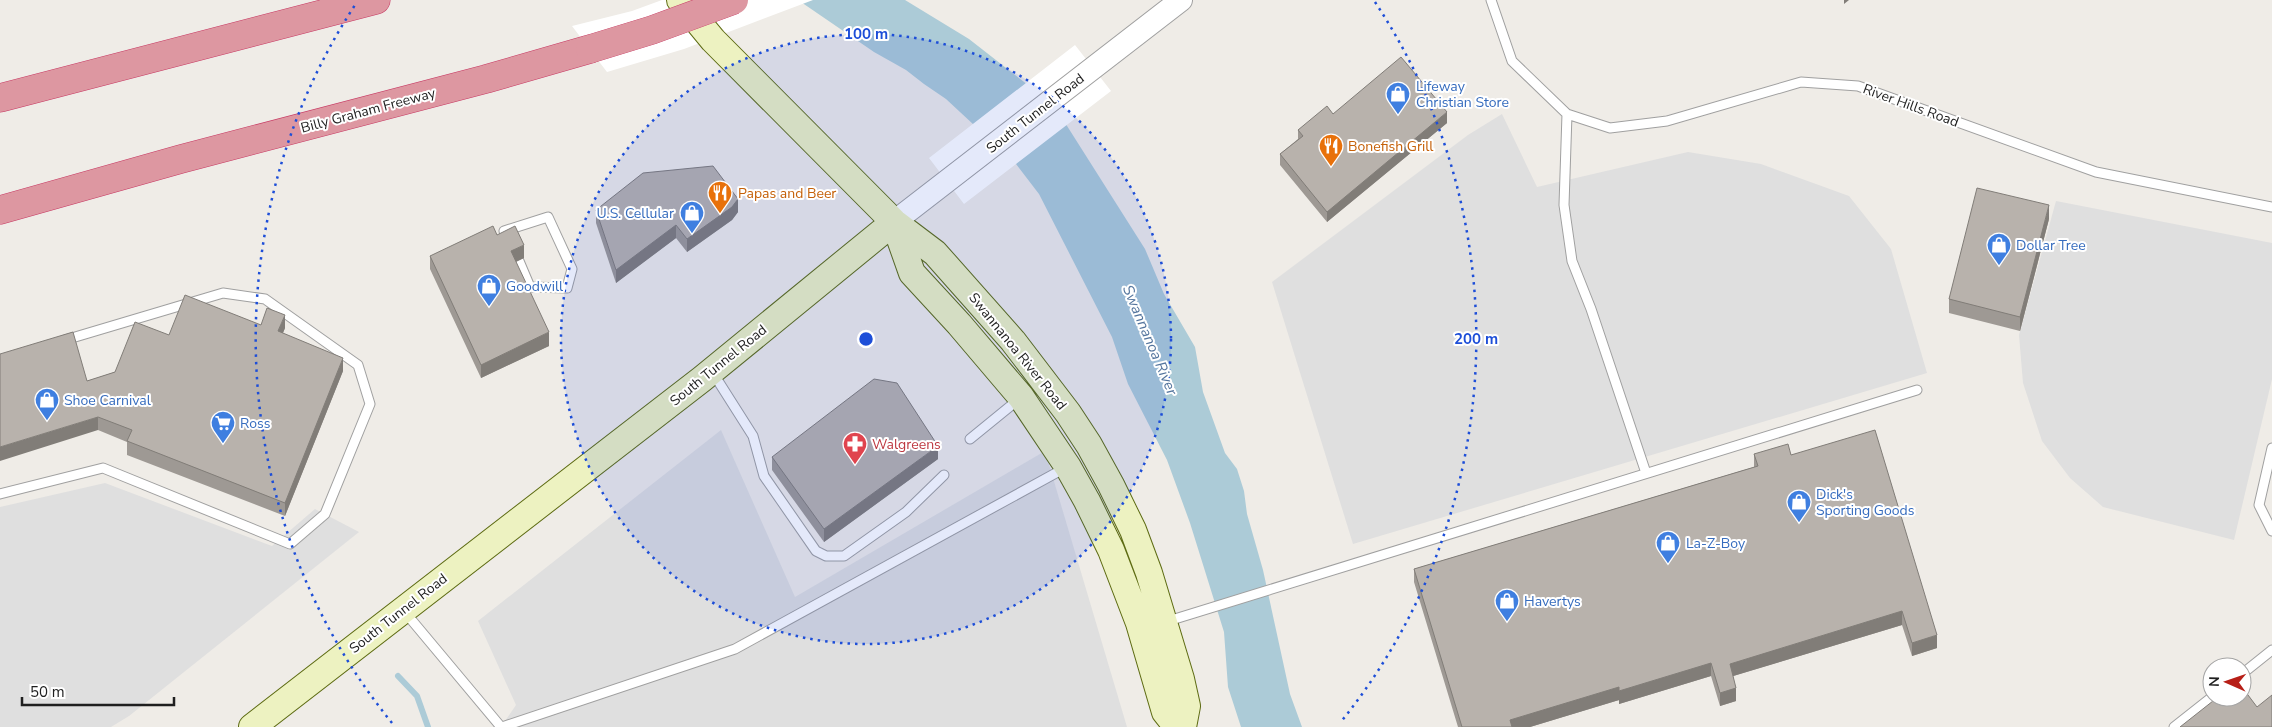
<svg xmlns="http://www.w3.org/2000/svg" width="2272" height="727" viewBox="0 0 2272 727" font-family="'Nunito Sans',sans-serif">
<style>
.parking{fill:#dfdfdf}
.water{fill:#accbd7}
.pier{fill:#fff}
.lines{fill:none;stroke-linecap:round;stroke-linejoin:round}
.stream{stroke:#accbd7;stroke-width:6}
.service-casing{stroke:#a0a0a0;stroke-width:11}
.tertiary-casing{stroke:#a0a0a0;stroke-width:24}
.secondary-casing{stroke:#5d6b12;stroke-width:28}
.motorway-casing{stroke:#c73963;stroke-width:29}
.service{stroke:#fff;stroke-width:9}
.tertiary{stroke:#fff;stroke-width:22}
.secondary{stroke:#edf2c1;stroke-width:26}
.motorway{stroke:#dd97a1;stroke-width:28}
.motorway-bridge-casing{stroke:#c73963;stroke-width:29;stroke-linecap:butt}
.motorway-bridge{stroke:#dd97a1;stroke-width:28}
.wall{fill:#9e9994}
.shaded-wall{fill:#817d78}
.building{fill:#b8b2ac;stroke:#817d78}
.ring{fill:none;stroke:#1d4ed8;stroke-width:2.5;stroke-dasharray:2.5 5}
.labels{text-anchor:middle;stroke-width:4;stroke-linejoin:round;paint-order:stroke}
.shop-label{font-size:14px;fill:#366cbe;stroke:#fff;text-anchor:start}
.street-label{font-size:14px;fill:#1f1f1f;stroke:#fff}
.food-label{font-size:14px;fill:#c56008;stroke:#fff;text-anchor:start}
.health-label{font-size:14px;fill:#be3a42;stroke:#fff;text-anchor:start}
.water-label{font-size:15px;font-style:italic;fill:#53749d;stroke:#fff}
.centre{fill:#1d4ed8;stroke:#fff;stroke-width:2.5}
.ring-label{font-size:15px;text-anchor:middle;font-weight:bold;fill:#1d4ed8;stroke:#fff;stroke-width:4;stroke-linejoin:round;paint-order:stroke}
</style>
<rect width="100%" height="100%" fill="#efece7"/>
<path class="parking" d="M 1502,114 L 1537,187 L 1688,152 L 1761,164 L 1849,196 L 1891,249 L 1927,373 L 1353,544 L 1272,282 L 1468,135 Z
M 2056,201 L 2272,243 L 2272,379 L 2234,540 L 2103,507 L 2070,478 L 2042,441 L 2023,383 L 2019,335 Z
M 721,430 L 795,597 L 1045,451 L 1127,727 L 501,727 L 516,705 L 478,621 Z
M 105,483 L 272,546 L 315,509 L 359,532 L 129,716 L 111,727 L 0,727 L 0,507 Z"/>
<path class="water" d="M 798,0 L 905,0 L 969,39 L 1028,85 L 1062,118 L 1145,249 L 1164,294 L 1195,347 L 1203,392 L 1225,453 L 1237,469 L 1244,491 L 1247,514 L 1263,570 L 1290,694 L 1302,727 L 1241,727 L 1228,687 L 1224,632 L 1190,523 L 1167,460 L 1128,384 L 1112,337 L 1039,194 L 1016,164 L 946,99 L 924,84 L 906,70 L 874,52 Z"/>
<path class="pier" d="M 662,0 L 813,0 L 684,49 L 607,72 L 572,26 L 632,11 Z
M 1075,45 L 1111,91 L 964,204 L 929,158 Z"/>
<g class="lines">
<path class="stream" d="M 398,676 L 417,696 L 428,727"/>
<defs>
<path id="service" d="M 1491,0 L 1512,61 L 1567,114 L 1610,128 L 1667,121 L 1801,82 L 1858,86 L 2096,172 L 2272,207
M 1567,114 L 1564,205 L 1572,261 L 1591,309 L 1646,473
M 510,242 L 504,231 L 548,217 L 572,269 L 567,288 L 530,287 L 519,261
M 713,373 L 753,436 L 764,476 L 816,551 L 826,556 L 844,556 L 906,512 L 944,475
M 970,439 L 1019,399
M 2272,448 L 2259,505 L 2272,531
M 0,494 L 103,468 L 290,544 L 325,514 L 370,404 L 358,365 L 265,299 L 223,293 L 65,340
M 404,611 L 501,727
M 1165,622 L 1917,390
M 2242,674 L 2272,650
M 502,727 L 735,649 L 1065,468
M 2174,727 L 2212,697"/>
<path id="tertiary" d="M 894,222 L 1181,0"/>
<path id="secondary" d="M 680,0 L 713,40 L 894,222 L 935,253 L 1013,341 L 1068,413 L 1089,445 L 1111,485 L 1133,530 L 1149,573 L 1181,679 L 1187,706 L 1183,727
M 894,222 L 912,273 L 959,324 L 1021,397 L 1068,467 L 1087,501 L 1111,550 L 1139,623 L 1165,712 L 1177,727
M 252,727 L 702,379 L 894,222"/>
<path id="motorway" d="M 0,98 L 376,0
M 0,210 L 181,159 L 486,79 L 590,49"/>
</defs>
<use href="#service" class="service-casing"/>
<use href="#tertiary" class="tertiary-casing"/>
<use href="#secondary" class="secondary-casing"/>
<use href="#motorway" class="motorway-casing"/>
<use href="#service" class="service"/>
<use href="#tertiary" class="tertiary"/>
<use href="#secondary" class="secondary"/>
<use href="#motorway" class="motorway"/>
<defs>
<path id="motorway-bridge" d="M 590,49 L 652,30 L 734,0"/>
</defs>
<use href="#motorway-bridge" class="motorway-bridge-casing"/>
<use href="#motorway-bridge" class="motorway-bridge"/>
</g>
<path class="wall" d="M 1333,114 L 1447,123 L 1327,222 L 1280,165 L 1280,154 L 1298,139 L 1298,130 Z
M 596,210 L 738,212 L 732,220 L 687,252 L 676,238 L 616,283 L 596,223 Z
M 2049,219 L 2020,331 L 1949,313 L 1949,299 Z
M 497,235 L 524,258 L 516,262 L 549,346 L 481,378 L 430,269 L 430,256 Z
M 285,328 L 283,333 L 343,371 L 285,516 L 127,455 L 127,442 L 98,430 L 87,381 L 115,372 L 169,335 Z
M 1754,454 L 1791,455 L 1937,648 L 1912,656 L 1902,625 L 1733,676 L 1736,701 L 1720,706 L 1711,676 L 1619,704 L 1619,700 L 1530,727 L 1458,727 L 1414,582 L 1414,569 L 1754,467 Z
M 772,457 L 938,459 L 824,542 L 772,470 Z"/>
<path class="shaded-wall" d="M 1844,0 L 1849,0 L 1844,4 Z
M 1447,112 L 1447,123 L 1327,222 L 1327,212 Z
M 738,199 L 738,212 L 732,220 L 687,252 L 687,239 Z
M 2049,205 L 2049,219 L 2020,331 L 2020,317 Z
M 676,225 L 676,238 L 616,283 L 616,270 Z
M 524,245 L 524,258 L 511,264 L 511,251 Z
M 285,315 L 285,328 L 278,344 L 278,331 Z
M 549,332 L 549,346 L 481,378 L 481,365 Z
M 343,358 L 343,371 L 285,516 L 285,503 Z
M 98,417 L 98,430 L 0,461 L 0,447 Z
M 938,446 L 938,459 L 824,542 L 824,529 Z
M 1902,611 L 1902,625 L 1730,677 L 1730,664 Z
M 1937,635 L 1937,648 L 1912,656 L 1912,643 Z
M 1711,663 L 1711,676 L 1619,704 L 1619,691 Z
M 1619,687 L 1619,700 L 1530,727 L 1510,727 L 1510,720 Z
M 1736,688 L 1736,701 L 1720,706 L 1720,693 Z"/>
<path class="building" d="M 1401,57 L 1447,112 L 1327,212 L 1280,154 L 1303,136 L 1298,130 L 1327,106 L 1333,114 Z
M 713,166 L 738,199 L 732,207 L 687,239 L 676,225 L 616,270 L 596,210 L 643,173 Z
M 1977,188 L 2049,205 L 2020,317 L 1949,299 Z
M 493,226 L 497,235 L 515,226 L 524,245 L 511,251 L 549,332 L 481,365 L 430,256 Z
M 185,295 L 261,325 L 267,308 L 285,315 L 278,331 L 343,358 L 285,503 L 127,441 L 132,430 L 98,417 L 0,447 L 0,354 L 73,332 L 87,381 L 115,372 L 135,322 L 169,335 Z
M 874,379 L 897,383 L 938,446 L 824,529 L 772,457 Z
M 1875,430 L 1937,635 L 1912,643 L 1902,611 L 1730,664 L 1736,688 L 1720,693 L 1711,663 L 1619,691 L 1619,687 L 1510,720 L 1512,727 L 1462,727 L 1414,569 L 1758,466 L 1754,454 L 1788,444 L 1791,455 Z
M 2242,687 L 2257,707 L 2272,695 L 2272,727 L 2180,727 L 2218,697 L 2242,697 Z"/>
<circle cx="866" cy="339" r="305" fill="#1d4ed8" fill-opacity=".12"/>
<g class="ring">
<circle cx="866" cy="339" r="305"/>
<path d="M392 723A610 610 0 0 1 357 2M1375 2A610 610 0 0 1 1340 723"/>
</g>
<defs>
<symbol id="shop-pin" viewBox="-11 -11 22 30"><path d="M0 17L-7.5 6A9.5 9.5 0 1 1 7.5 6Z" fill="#3f7fe0" stroke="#fff"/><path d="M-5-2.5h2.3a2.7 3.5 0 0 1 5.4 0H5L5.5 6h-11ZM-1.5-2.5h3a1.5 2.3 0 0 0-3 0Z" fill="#fff"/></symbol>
<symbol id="restaurant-pin" viewBox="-11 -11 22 30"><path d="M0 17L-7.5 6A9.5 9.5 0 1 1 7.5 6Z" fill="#e8710a" stroke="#fff"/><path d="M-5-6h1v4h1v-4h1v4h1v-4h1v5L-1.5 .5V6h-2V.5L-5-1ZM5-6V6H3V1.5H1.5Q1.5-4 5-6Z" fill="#fff"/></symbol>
<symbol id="supermarket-pin" viewBox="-11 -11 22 30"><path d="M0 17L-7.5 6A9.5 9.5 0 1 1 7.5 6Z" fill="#3f7fe0" stroke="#fff"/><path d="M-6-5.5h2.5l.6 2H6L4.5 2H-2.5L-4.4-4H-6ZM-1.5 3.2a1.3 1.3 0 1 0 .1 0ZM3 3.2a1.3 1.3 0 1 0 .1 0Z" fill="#fff"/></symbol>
<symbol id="pharmacy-pin" viewBox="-11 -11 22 30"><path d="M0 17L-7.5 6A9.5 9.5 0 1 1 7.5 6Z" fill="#e0444e" stroke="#fff"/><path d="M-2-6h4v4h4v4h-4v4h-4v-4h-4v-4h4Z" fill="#fff"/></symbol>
</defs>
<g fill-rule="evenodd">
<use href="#shop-pin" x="1384" y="80" width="28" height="38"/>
<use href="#restaurant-pin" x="1317" y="132" width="28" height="38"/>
<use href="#restaurant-pin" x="706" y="179" width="28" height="38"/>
<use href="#shop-pin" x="678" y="199" width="28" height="38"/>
<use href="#shop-pin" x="1985" y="231" width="28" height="38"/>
<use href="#shop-pin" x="475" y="272" width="28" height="38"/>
<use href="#shop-pin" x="33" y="386" width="28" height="38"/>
<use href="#supermarket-pin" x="209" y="409" width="28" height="38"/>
<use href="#pharmacy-pin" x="841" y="430" width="28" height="38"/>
<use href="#shop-pin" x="1785" y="488" width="28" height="38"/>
<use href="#shop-pin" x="1654" y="529" width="28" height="38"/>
<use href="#shop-pin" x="1493" y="587" width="28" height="38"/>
</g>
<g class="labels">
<g class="shop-label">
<text x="1416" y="91">Lifeway<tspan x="1416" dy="16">Christian Store</tspan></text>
<text x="674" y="218" text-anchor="end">U.S. Cellular</text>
<text x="2016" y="250">Dollar Tree</text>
<text x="506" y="291">Goodwill</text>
<text x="64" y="405">Shoe Carnival</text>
<text x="240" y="428">Ross</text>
<text x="1816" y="499">Dick's<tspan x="1816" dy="16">Sporting Goods</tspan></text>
<text x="1686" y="548">La-Z-Boy</text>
<text x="1524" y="606">Havertys</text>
</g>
<g class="street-label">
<text transform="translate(1911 105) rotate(20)" y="5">River Hills Road</text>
<text transform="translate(368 110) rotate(-15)" y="5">Billy Graham Freeway</text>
<text transform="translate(1035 113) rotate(-38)" y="5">South Tunnel Road</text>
<text transform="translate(1018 351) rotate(51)" y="5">Swannanoa River Road</text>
<text transform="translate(718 365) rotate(-39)" y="5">South Tunnel Road</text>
<text transform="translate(398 613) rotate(-38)" y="5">South Tunnel Road</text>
</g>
<g class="food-label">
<text x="1348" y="151">Bonefish Grill</text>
<text x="738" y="198">Papas and Beer</text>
</g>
<g class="health-label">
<text x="872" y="449">Walgreens</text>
</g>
<g class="water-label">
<text transform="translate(1150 340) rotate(67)" y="5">Swannanoa River</text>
</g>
</g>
<circle cx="866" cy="339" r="8" class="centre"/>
<g class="ring-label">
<text x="866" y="39">100 m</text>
<text x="1476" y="344">200 m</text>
</g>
<g transform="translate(2227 682) rotate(272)"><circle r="24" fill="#ffffff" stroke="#a5a5a5"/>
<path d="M0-4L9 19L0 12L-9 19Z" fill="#b71f17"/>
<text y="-8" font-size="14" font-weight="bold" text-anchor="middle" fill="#1f1f1f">N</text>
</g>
<path d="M22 697v8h152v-8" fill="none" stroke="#1f1f1f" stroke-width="2.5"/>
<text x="30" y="697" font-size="15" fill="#1f1f1f" stroke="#ffffff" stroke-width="4" paint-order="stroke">50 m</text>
</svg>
